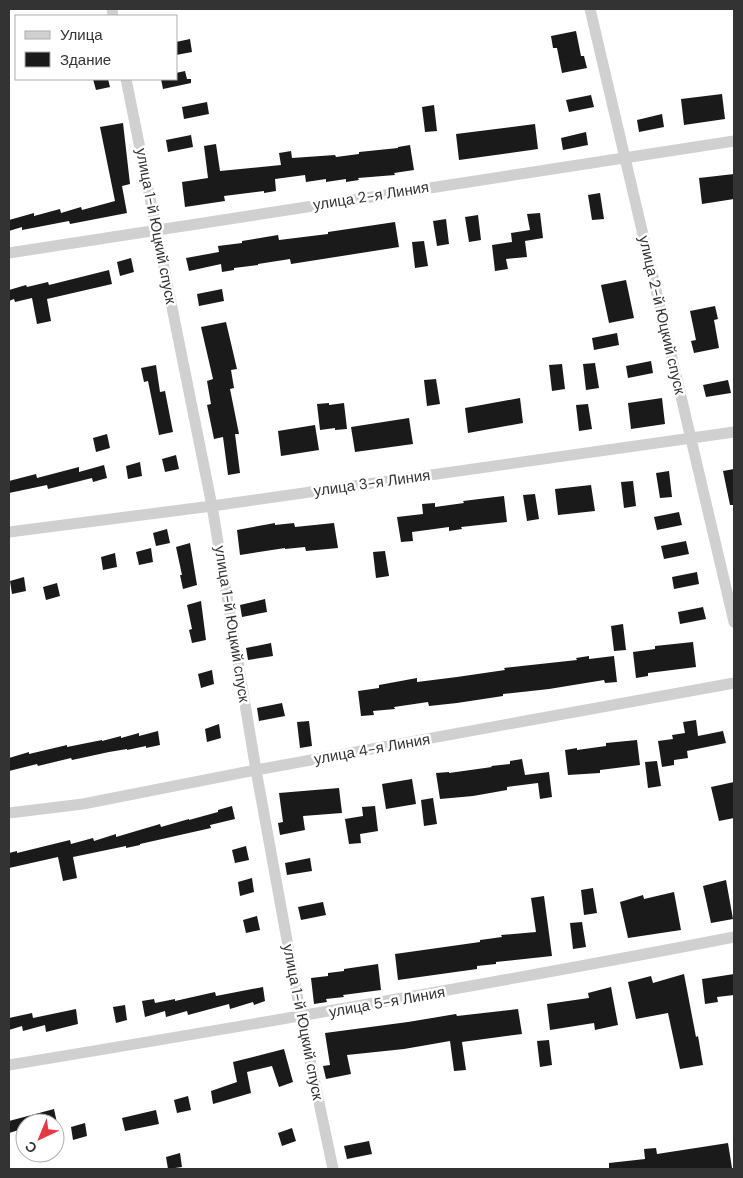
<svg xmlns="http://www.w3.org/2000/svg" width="743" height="1178" viewBox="0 0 743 1178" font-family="'DM Sans',sans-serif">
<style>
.building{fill:#1a1a1a}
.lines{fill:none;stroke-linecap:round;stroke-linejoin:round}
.minor{stroke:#d0d0d0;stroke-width:11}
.labels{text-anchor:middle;stroke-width:5;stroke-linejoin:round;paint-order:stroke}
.street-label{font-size:15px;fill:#333;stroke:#fff}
</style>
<rect width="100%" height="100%" fill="#fff"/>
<path class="building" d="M 576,31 L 581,56 L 584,56 L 587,68 L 562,73 L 557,48 L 553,48 L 551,36 Z
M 190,39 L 192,52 L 176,55 L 176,42 Z
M 185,71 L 187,79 L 191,79 L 191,83 L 163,89 L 161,79 L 176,79 L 176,73 Z
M 93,79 L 108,79 L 110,87 L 96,90 Z
M 722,94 L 725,119 L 684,125 L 681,99 Z
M 591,95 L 594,107 L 569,112 L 566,100 Z
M 207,102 L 209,114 L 184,119 L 182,107 Z
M 434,105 L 437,131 L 425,132 L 422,107 Z
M 662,114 L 664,127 L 639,132 L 637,120 Z
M 123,123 L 130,184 L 122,186 L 127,213 L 70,224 L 69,221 L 22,230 L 22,227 L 9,231 L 9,220 L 34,213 L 34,216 L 60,209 L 61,213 L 81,207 L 82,210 L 115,201 L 100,127 Z
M 535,124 L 538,149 L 459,160 L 456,134 Z
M 586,132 L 588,145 L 563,150 L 561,138 Z
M 191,135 L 193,147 L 168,152 L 166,140 Z
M 216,144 L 220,171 L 281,165 L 279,153 L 291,151 L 292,158 L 335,155 L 336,157 L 359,154 L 359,152 L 398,148 L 398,147 L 410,145 L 414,170 L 394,173 L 395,175 L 358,178 L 359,180 L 346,182 L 346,179 L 326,182 L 326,179 L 306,182 L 305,175 L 275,179 L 276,191 L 264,193 L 264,191 L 224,196 L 225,201 L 185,207 L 182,182 L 208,178 L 204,146 Z
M 734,174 L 734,199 L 702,204 L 699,178 Z
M 600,193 L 604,219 L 592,220 L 588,195 Z
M 540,213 L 543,238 L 525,241 L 527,257 L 506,259 L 508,269 L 495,271 L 492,245 L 512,242 L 511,233 L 530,230 L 527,214 Z
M 478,215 L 481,240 L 469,242 L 465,217 Z
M 446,219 L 449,244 L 437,246 L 433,221 Z
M 395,222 L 399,247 L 291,264 L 290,259 L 258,264 L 258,265 L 234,268 L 234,270 L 222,272 L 221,264 L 189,271 L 186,258 L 219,252 L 218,246 L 242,243 L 242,241 L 278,235 L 279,240 L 328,234 L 328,232 Z
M 424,241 L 428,266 L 415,268 L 412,242 Z
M 131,258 L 134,272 L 120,276 L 117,262 Z
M 109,270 L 112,284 L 47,299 L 51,321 L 37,324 L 32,298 L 15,302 L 14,299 L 9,301 L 9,290 L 26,285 L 27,287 L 48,282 L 49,285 Z
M 626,280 L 634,318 L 609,323 L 601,285 Z
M 222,289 L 224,301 L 199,306 L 197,294 Z
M 715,306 L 718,319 L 714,320 L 719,348 L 694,353 L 691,341 L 696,340 L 690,311 Z
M 226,322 L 237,369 L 231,370 L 234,388 L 230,389 L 239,434 L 235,434 L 240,473 L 228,475 L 223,437 L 214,439 L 207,405 L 211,404 L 207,381 L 213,379 L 201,327 Z
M 617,333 L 619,345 L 594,350 L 592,338 Z
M 651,361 L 653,373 L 628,378 L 626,366 Z
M 595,363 L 599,388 L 586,390 L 583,364 Z
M 562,364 L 565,389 L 552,391 L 549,365 Z
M 156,365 L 160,392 L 165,391 L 173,432 L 159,435 L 148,381 L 144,382 L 141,368 Z
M 436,379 L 440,404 L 427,406 L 424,380 Z
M 728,380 L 731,393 L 706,397 L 703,385 Z
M 520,398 L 523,423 L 468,433 L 465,408 Z
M 662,398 L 665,424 L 631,429 L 628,403 Z
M 329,403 L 329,405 L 344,403 L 347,429 L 335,430 L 335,428 L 320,430 L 317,404 Z
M 588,404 L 592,429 L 579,431 L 576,405 Z
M 409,418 L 413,444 L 355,452 L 351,427 Z
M 315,425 L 319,450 L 281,456 L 278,431 Z
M 107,434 L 110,448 L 96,452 L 93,438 Z
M 176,455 L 179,469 L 165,472 L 162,459 Z
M 140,462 L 142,476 L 128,479 L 126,466 Z
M 104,465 L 107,478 L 93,482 L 92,478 L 48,489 L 47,485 L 9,493 L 9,481 L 36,474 L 37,478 L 79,467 L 79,472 Z
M 734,469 L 734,505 L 730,505 L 723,471 Z
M 669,471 L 672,497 L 660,498 L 656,473 Z
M 633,481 L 636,506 L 624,508 L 621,482 Z
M 591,485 L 595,511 L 558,515 L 555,489 Z
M 535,494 L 539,519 L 527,521 L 523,495 Z
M 504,496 L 507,522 L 461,527 L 462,529 L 449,531 L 449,527 L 412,532 L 413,541 L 401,542 L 397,517 L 423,514 L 422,504 L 435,503 L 435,507 L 464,503 L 463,501 Z
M 679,512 L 682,525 L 657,530 L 654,517 Z
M 275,523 L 275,525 L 294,523 L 295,527 L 334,523 L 338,548 L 306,551 L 305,547 L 285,549 L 285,548 L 240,555 L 237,530 Z
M 167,529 L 170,543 L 156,546 L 153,533 Z
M 686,541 L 689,554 L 664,559 L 661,546 Z
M 190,543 L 197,585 L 183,589 L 180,575 L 182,575 L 176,547 Z
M 151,548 L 153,562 L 139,565 L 136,552 Z
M 385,551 L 389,576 L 376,578 L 373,552 Z
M 115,553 L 117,567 L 103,570 L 101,557 Z
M 697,572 L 699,584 L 674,589 L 672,577 Z
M 24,577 L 26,591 L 12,594 L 10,581 Z
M 57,583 L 60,596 L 46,600 L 43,587 Z
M 265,599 L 267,612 L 242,617 L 240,605 Z
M 201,601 L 206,640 L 192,643 L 189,630 L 192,629 L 187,605 Z
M 703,607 L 706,619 L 680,624 L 678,612 Z
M 623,624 L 626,650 L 614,651 L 611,626 Z
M 693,642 L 696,667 L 648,673 L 648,676 L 636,678 L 633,652 L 655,649 L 655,646 Z
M 271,643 L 273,656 L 248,660 L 246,648 Z
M 589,656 L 589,659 L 614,656 L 617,682 L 605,683 L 604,680 L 549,689 L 503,694 L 503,696 L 457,703 L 429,706 L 428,702 L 394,707 L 395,709 L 373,711 L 374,715 L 361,716 L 358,691 L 379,688 L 379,685 L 417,678 L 417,682 L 457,677 L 505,670 L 504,668 L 577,660 L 576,658 Z
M 212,670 L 214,684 L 201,688 L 198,674 Z
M 282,703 L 285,716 L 259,721 L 257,708 Z
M 696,720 L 698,736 L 723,731 L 726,743 L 687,751 L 688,758 L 674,760 L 674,765 L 662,767 L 658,741 L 673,739 L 672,735 L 685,733 L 683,722 Z
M 309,721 L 312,746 L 300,748 L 297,722 Z
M 219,724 L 221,738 L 207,742 L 205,729 Z
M 158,731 L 160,745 L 146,748 L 146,746 L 127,750 L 127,749 L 109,752 L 72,760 L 71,758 L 38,766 L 37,764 L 9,771 L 9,758 L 29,752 L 29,754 L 67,745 L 67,747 L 102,740 L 102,741 L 121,736 L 121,738 L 139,733 L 139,736 Z
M 637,740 L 640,765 L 600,770 L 600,773 L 568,775 L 565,750 L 577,748 L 577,750 L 606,746 L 606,743 Z
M 522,759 L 525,775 L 549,772 L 552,797 L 540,799 L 538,783 L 507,787 L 507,790 L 473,796 L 440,799 L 436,773 L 449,772 L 449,773 L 492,767 L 491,766 L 510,764 L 510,761 Z
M 657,761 L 661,786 L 648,788 L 645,762 Z
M 412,779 L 416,804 L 386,809 L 382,784 Z
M 734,782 L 734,818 L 719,821 L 711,787 Z
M 339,788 L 342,813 L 303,816 L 305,830 L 280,835 L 278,823 L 283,822 L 279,793 Z
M 433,798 L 437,824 L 424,826 L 421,800 Z
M 232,806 L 235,819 L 210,825 L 211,828 L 140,844 L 140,845 L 126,848 L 126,846 L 73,857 L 77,878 L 63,881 L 58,857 L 9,868 L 9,853 L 17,851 L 17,853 L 70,840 L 71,844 L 93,838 L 94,841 L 116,834 L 116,837 L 160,824 L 161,827 L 189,819 L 189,820 L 218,812 L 218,810 Z
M 375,806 L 378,831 L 360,834 L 361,843 L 349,844 L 345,819 L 363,816 L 362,807 Z
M 246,846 L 249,860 L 235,863 L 232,850 Z
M 310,858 L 312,871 L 287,875 L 285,863 Z
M 252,878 L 254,892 L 240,896 L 238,882 Z
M 726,880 L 733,919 L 711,923 L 703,886 Z
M 593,888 L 597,913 L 584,915 L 581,890 Z
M 674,892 L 681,930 L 628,938 L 620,902 L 643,895 L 644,899 Z
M 544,896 L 552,956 L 496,962 L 496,964 L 477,966 L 477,969 L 398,980 L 395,954 L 480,942 L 480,940 L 502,937 L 501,935 L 536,932 L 531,898 Z
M 323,902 L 326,915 L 301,920 L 298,907 Z
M 257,916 L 260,930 L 246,933 L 243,920 Z
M 582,922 L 586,947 L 573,949 L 570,923 Z
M 378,964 L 381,990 L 343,995 L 344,997 L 326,999 L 327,1002 L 314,1004 L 311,978 L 328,976 L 328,973 L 344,971 L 344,969 Z
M 684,974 L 696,1037 L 698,1036 L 703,1065 L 680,1069 L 668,1013 L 636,1019 L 628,982 L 651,976 L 653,983 Z
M 734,974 L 734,995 L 717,997 L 718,1002 L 705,1004 L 702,979 Z
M 263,987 L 265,1001 L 254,1005 L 253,1002 L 230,1009 L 229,1004 L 188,1015 L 187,1011 L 166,1017 L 165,1011 L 145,1017 L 142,1001 L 154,999 L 155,1003 L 175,999 L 175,1001 L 215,992 L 216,996 Z
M 611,987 L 618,1025 L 595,1030 L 594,1023 L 550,1030 L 547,1004 L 589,998 L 588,993 Z
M 125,1005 L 127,1020 L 116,1023 L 113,1007 Z
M 76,1009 L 78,1024 L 46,1032 L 45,1025 L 23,1031 L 22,1026 L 9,1030 L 9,1018 L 32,1013 L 33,1018 Z
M 518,1009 L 522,1034 L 462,1042 L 466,1070 L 454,1071 L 450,1041 L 404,1049 L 347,1055 L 351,1074 L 326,1079 L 323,1066 L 330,1065 L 325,1033 L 408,1022 L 456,1014 L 457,1016 Z
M 549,1040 L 552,1065 L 540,1067 L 537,1041 Z
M 284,1049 L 293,1082 L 279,1087 L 272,1066 L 247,1072 L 251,1093 L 213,1104 L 211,1091 L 237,1082 L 233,1062 Z
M 188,1096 L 191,1110 L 177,1113 L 174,1100 Z
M 54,1109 L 57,1123 L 25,1123 L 25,1128 L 9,1133 L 9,1121 Z
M 156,1110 L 159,1124 L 125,1131 L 122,1118 Z
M 85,1123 L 87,1136 L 73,1140 L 71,1127 Z
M 292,1128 L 296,1141 L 282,1146 L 278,1133 Z
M 369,1141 L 372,1154 L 347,1159 L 344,1146 Z
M 728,1143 L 732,1168 L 609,1169 L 609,1163 L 645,1159 L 644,1149 L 656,1148 L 657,1154 Z
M 180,1153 L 182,1167 L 168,1169 L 166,1157 Z"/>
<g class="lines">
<path class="minor" d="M 112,9 L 113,16
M 590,9 L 734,622
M 126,79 L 212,506 L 256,770 L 301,1017 L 333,1169
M 9,253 L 734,141
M 9,532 L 212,506 L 734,432
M 9,813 L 83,804 L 256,770 L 734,683
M 9,1065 C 251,1025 493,984 734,937"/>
</g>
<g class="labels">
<g class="street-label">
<text transform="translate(371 196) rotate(-9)" y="5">улица 2-я Линия</text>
<text transform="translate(156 226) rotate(79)" y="5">улица 1-й Юцкий спуск</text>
<text transform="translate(662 315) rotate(77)" y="5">улица 2-й Юцкий спуск</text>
<text transform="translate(372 483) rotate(-8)" y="5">улица 3-я Линия</text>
<text transform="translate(232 624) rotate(81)" y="5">улица 1-й Юцкий спуск</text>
<text transform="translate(372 749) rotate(-10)" y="5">улица 4-я Линия</text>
<text transform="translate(387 1002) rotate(-10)" y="5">улица 5-я Линия</text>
<text transform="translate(303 1022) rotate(79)" y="5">улица 1-й Юцкий спуск</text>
</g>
</g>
<rect width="743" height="1178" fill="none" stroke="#333333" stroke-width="20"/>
<rect x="15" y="15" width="162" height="65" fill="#ffffff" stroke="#adadad"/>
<rect x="25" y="31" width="25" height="8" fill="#d0d0d0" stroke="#adadad"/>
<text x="60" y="40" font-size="15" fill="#333333">Улица</text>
<rect x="25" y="52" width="25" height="15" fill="#1a1a1a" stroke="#adadad"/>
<text x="60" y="65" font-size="15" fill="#333333">Здание</text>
<g transform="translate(40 1138) rotate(224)"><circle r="24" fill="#ffffff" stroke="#adadad"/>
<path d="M0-4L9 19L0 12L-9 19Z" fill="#e63946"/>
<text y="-8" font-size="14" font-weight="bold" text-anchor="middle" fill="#333333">С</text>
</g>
</svg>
